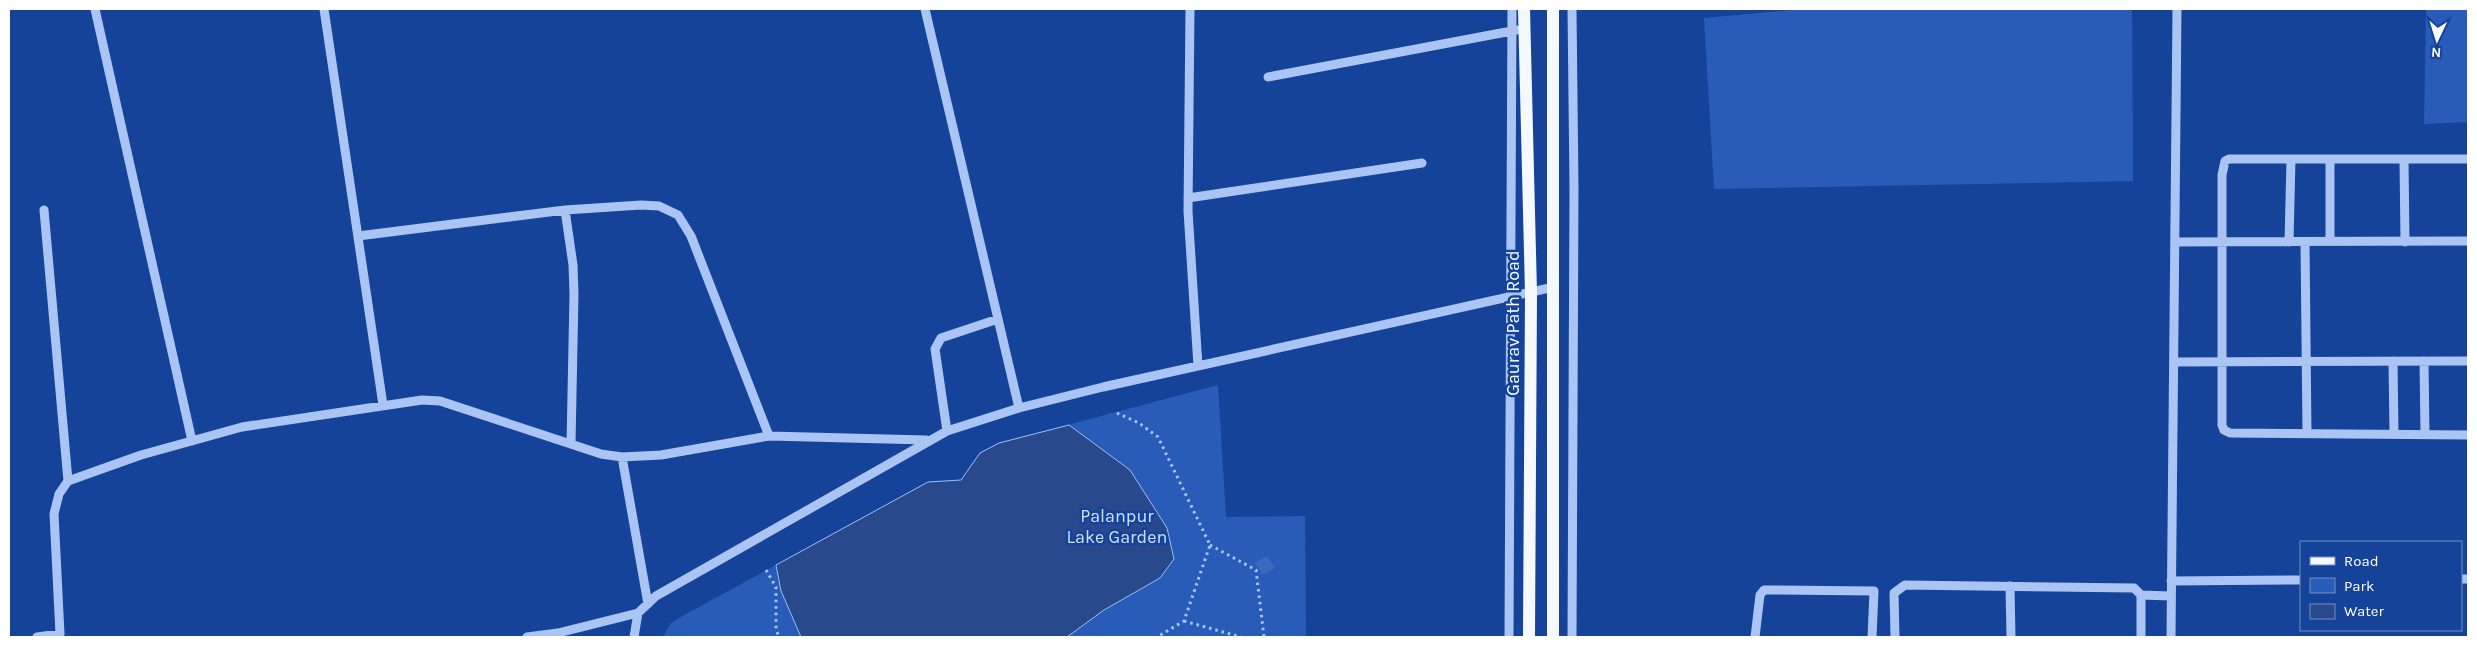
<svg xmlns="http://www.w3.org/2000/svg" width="2477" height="646" viewBox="0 0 2477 646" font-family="Karla,sans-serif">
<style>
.green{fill:#285cb8}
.water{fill:#284a8c;stroke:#9cbdf5}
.building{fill:#396ac0}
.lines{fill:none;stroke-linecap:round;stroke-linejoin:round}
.path{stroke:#aac4f3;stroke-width:3;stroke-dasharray:2.5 4;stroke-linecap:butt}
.minor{stroke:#aac4f3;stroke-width:9}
.major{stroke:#f5f8ff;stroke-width:12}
.labels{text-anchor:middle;stroke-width:5;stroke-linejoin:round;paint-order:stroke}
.street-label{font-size:18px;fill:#fff;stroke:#15439a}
.park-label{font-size:18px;fill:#d1e1fd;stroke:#15439a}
</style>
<rect width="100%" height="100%" fill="#15439a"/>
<path class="green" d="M 1801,9 L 2132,9 L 2133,181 L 1714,189 L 1704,18 Z
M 2426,9 L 2468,9 L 2468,122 L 2424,124 Z
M 1218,385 L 1226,517 L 1305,516 L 1306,637 L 663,637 L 671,623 L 688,613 L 928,482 L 961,480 L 980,453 L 999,443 Z"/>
<path class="water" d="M 1069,425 L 1130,470 L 1167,528 L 1174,559 L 1160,578 L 1104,610 L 1067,637 L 801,637 L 781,591 L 776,565 L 928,482 L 961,480 L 980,453 L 999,443 Z"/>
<path class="building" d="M 1267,556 L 1275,568 L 1263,575 L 1255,563 Z"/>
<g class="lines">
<path class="path" d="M 1117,413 L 1139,423 L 1158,437 L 1210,545 L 1184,621 L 1157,637
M 1210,545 L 1256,570 L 1264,637
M 766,570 L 776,587 L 776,629 L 779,637
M 1184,621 L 1241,637"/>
<path class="minor" d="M 95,9 L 192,441
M 324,9 L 383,405
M 925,9 L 1019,408
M 1190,9 L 1188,211 L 1198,366
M 1268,77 L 1517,30
M 2404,159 L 2405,242
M 2468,159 L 2229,159 L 2225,161 L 2222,175 L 2222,425 L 2224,430 L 2230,433 L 2468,435
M 1188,198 L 1422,163
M 44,210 L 68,481
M 565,210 L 573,265 L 574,294 L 571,444
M 358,236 L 565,210 L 641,205 L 659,206 L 678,215 L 691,236 L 769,436
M 2330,241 L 2330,159
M 2176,242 L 2468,241
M 2289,242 L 2291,159
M 2305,242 L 2307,433
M 2393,361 L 2394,434
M 2424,361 L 2425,434
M 2175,362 L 2468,361
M 947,431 L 935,349 L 941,338 L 998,319
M 622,457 L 648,604
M 2461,579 L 2468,579
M 2171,581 L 2301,580
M 2010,586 L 2011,637
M 2141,595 L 2171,596
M 37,637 L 60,634 L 54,514 L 59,494 L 68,481 L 141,455 L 242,427 L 422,400 L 440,401 L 601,454 L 622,457 L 661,455 L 769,436 L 926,440
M 527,637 L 558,633 L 638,613 L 656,596 L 947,431 L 1019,408 L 1103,387 L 1554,287
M 634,637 L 638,613
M 1509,637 L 1512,9
M 1572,637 L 1574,188 L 1572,9
M 1755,637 L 1760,595 L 1764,590 L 1768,590 L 1874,591 L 1872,637
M 1895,637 L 1894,593 L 1905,585 L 2134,588 L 2141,595 L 2141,637
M 2171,637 L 2177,9"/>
<path class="major" d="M 1524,9 L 1531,293 L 1529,637
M 1553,637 L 1553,9"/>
</g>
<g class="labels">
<g class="street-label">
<text transform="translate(1513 323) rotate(-90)" y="6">Gaurav Path Road</text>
</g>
<g class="park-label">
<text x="1117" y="522">Palanpur<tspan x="1117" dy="21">Lake Garden</tspan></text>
</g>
</g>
<rect width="2477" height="646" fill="none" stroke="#ffffff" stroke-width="20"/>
<rect x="2300" y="541" width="162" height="90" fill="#15439a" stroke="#738ec2"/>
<rect x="2310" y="557" width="25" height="8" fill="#f5f8ff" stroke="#738ec2"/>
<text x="2344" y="566" font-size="15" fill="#ffffff">Road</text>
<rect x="2310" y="578" width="25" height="15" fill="#285cb8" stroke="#738ec2"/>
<text x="2344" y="591" font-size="15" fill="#ffffff">Park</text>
<rect x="2310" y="604" width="25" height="15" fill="#284a8c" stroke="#738ec2"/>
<text x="2344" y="616" font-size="15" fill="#ffffff">Water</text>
<g transform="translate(2437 40) rotate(184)" stroke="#15439a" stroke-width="4" paint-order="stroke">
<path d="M0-4L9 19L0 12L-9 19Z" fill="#ffffff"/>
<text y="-8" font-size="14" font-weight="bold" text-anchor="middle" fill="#ffffff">N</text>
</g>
</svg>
